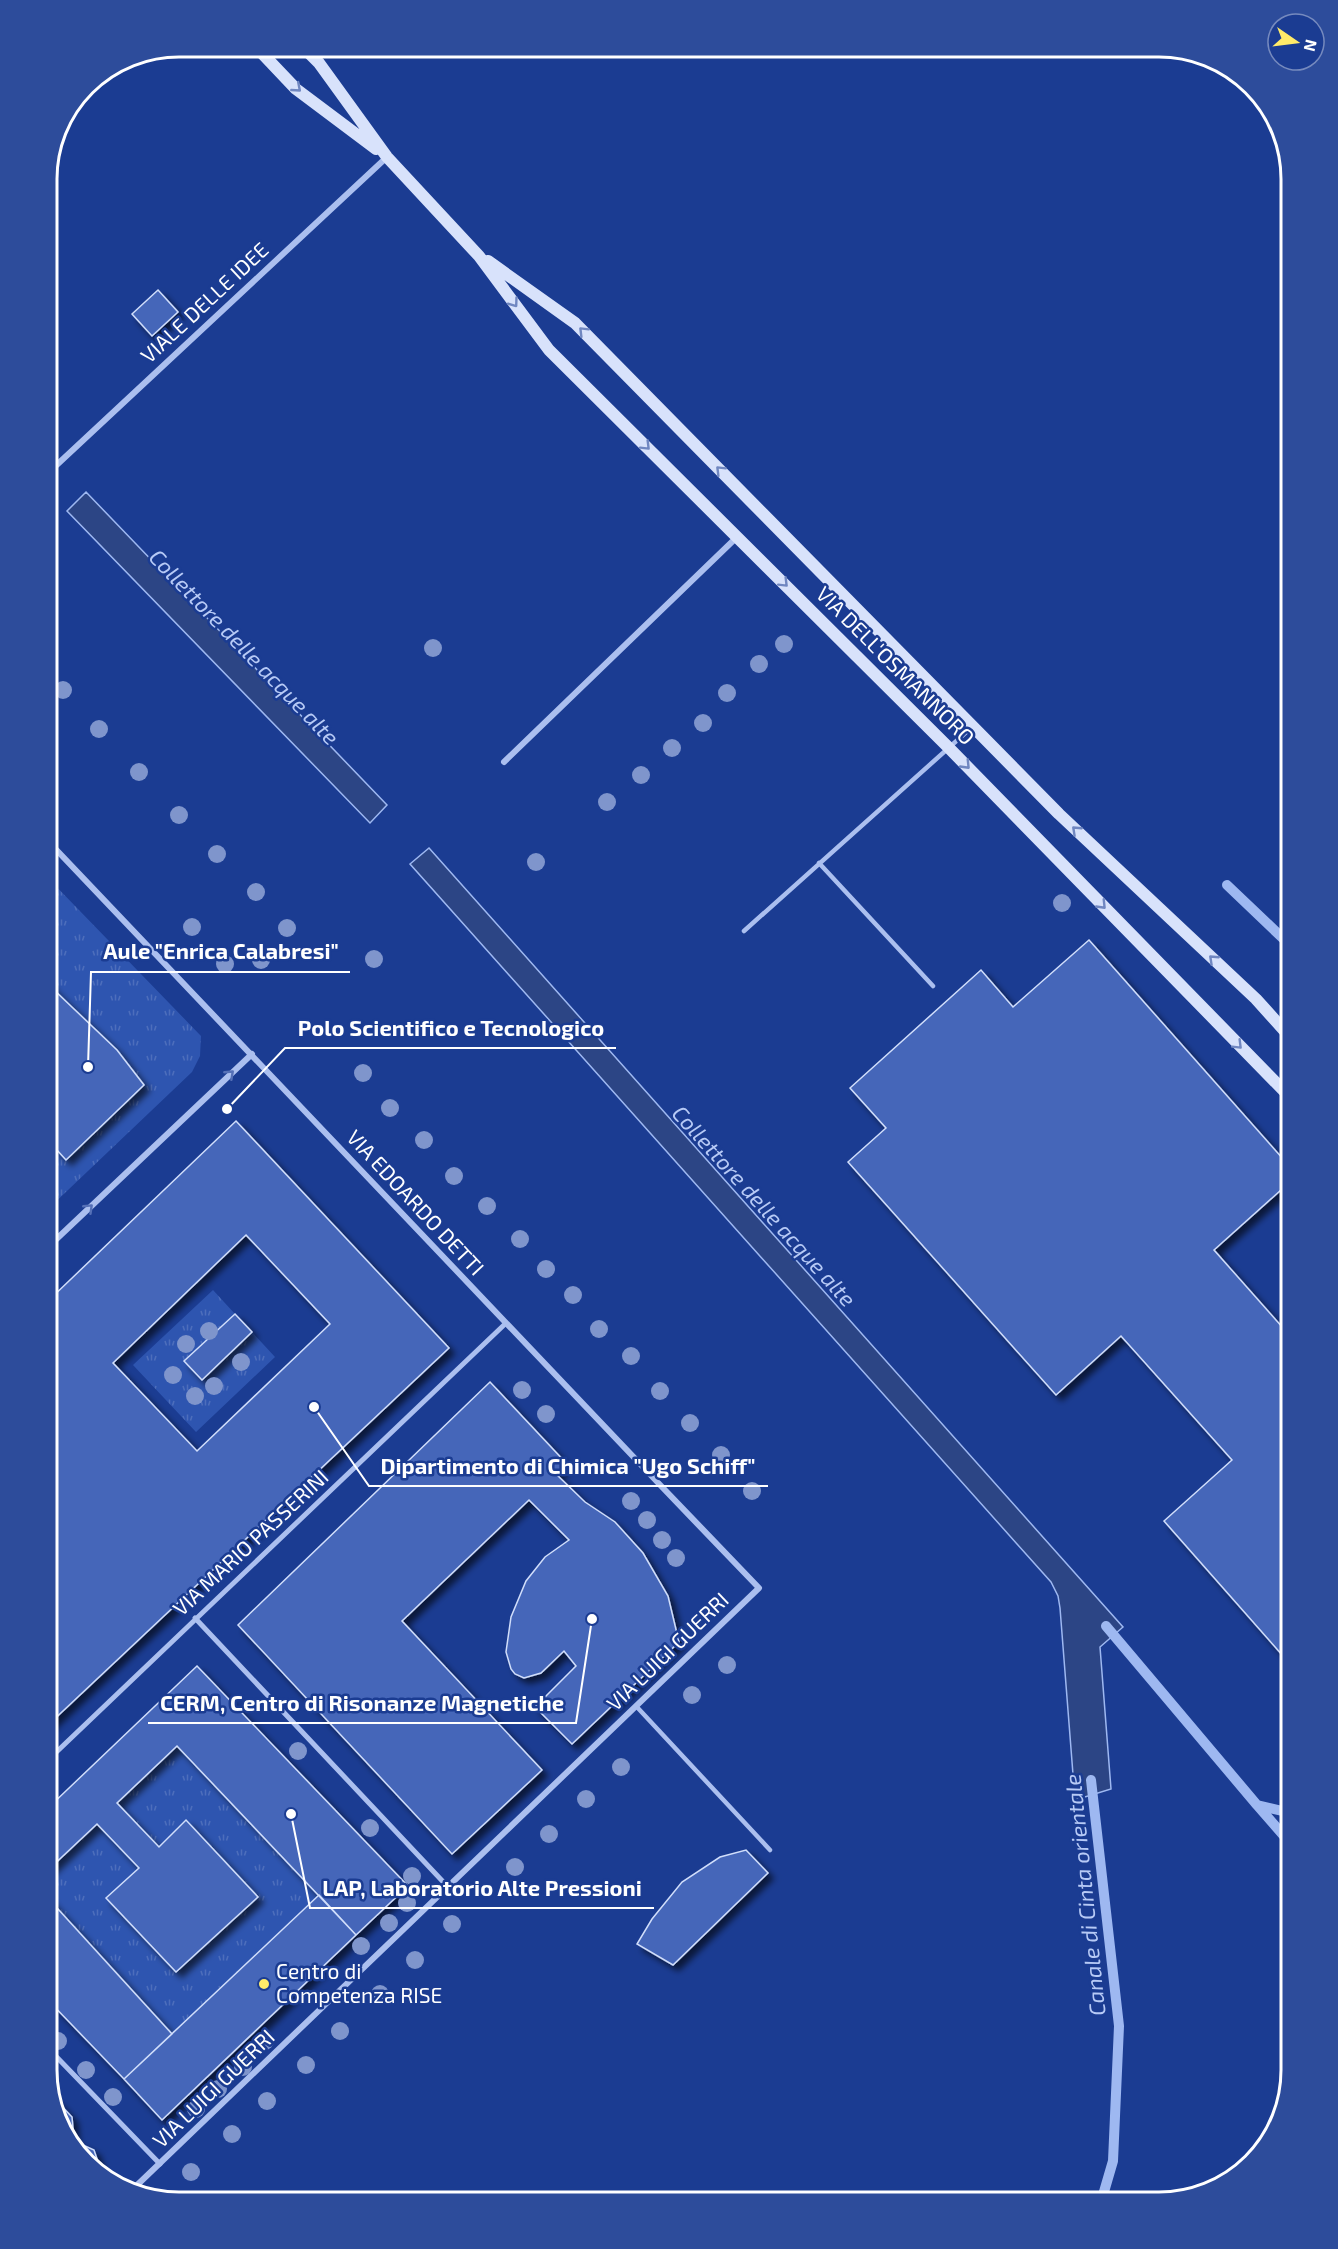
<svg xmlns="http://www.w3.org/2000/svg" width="1338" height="2249" viewBox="0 0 1338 2249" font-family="'Exo 2',sans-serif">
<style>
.grass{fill:url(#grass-tufts)}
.water{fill:#2c4585;stroke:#9eb8f1;stroke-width:1.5}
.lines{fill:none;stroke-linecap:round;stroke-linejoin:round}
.stream{stroke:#9eb8f1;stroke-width:10}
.building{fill:#4466b9;stroke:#d1defb;stroke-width:1.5;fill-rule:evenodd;filter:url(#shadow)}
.service{stroke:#abbfef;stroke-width:4.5}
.pedestrian{stroke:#abbfef;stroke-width:5}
.minor{stroke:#abbfef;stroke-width:6}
.secondary{stroke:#d8e2fb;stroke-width:12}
.tree{fill:#7f95cc}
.oneway{stroke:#7087c1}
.oneway2{stroke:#5570b7}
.poi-dot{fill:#ffeb69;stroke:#1b3c92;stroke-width:2}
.labels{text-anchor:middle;stroke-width:5;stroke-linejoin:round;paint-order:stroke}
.street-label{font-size:21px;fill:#fff;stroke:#1b3c92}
.poi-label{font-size:21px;fill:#fff;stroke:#1b3c92;text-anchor:start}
.water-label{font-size:22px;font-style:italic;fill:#b7caf6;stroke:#1b3c92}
.rim{fill:none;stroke:#fff;stroke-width:3}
.leader{fill:none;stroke:#fff;stroke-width:2}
.callout-dot{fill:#fff;stroke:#1b3c92;stroke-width:2}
.callout-label{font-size:22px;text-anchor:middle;font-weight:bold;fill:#fff;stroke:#1b3c92;stroke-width:5;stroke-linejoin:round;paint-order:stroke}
</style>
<defs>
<pattern id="grass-tufts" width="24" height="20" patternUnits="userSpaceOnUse" patternTransform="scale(1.5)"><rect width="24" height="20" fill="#2e55b0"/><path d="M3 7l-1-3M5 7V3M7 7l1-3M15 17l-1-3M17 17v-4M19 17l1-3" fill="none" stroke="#4d6ebc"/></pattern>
<filter id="shadow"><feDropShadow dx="5.5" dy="5.5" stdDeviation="3" flood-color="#0009"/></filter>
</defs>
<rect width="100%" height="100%" fill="#1b3c92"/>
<path class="grass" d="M 47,877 L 201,1036 L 200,1056 L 192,1072 L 47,1210 L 47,1139 L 66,1159 L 52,988 L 47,980 Z
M 213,1290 L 235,1314 L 185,1361 L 252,1332 L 275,1357 L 196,1432 L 133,1365 Z
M 177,1746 L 319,1895 L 172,2034 L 47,1897 L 47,1871 L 97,1824 L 139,1868 L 106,1898 L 176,1972 L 258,1898 L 186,1821 L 159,1847 L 117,1803 Z"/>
<path class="water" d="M 86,492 L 387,805 L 370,823 L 67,511 Z
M 429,848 L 1123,1627 L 1100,1647 L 1111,1789 L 1075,1800 L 1060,1608 L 1058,1596 L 1051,1582 L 410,864 Z"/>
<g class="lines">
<path class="stream" d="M 1227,885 L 1291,946
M 1106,1626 L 1257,1805 L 1291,1813
M 1091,1780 L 1119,2026 L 1113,2161 L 1101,2202
M 1257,1805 L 1291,1844"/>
</g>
<path class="building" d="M 158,290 L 178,312 L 152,336 L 132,314 Z
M 1089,940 L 1291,1168 L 1291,1181 L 1214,1250 L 1291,1337 L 1291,1665 L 1164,1521 L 1232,1460 L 1121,1336 L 1056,1395 L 848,1162 L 886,1128 L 850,1088 L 981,970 L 1013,1007 Z
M 47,980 L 52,988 L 117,1050 L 144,1085 L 66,1160 L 47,1139 Z
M 236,1121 L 449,1348 L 47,1726 L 47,1302 ZM 246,1235 L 330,1324 L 197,1451 L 113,1363 Z
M 235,1314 L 252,1332 L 202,1380 L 184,1361 Z
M 490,1382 L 567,1464 L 556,1474 L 585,1502 L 615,1522 L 643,1553 L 668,1596 L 679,1642 L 572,1744 L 535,1707 L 576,1666 L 564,1651 L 541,1673 L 524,1678 L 515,1674 L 511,1669 L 506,1652 L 511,1617 L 526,1581 L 545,1557 L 569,1540 L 529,1500 L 402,1621 L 542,1770 L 452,1854 L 238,1625 Z
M 197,1666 L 408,1886 L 356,1935 L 177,1746 L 117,1803 L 159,1847 L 186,1820 L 258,1897 L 176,1972 L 106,1898 L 139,1868 L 97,1824 L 47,1871 L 47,1809 Z
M 746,1850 L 768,1873 L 673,1965 L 637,1944 L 652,1919 L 682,1882 L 720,1857 Z
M 319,1895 L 356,1935 L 162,2120 L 124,2079 Z
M 47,1897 L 172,2034 L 124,2079 L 47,1999 Z
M 53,2097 L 72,2117 L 74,2141 L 94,2150 L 99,2165 L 97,2170 L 60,2128 Z"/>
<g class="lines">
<path class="service" d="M 819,863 L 933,986
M 744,931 L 972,727
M 636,1706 L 770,1850"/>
<path class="pedestrian" d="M 195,1618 L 448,1887
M 47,1761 L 505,1324
M 47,2047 L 160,2164"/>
<path class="minor" d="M 47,474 L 387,157
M 504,762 L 737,537
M 47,840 C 285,1088 520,1340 759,1588 L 133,2189
M 47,1248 L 252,1054"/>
<path class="secondary" d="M 256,47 L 296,89 L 376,149
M 303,47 L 319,63 L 387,157 L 479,256 L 549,350 L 949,748 L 1291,1098
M 488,261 L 575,323 L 1059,814 L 1256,999 L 1291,1038"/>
</g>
<g class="tree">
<circle cx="784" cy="644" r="9"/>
<circle cx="433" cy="648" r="9"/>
<circle cx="759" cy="664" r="9"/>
<circle cx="63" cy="690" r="9"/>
<circle cx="727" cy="693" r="9"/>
<circle cx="703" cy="723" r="9"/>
<circle cx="99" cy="729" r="9"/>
<circle cx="672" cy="748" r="9"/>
<circle cx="139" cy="772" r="9"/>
<circle cx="641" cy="775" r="9"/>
<circle cx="607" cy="802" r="9"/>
<circle cx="179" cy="815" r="9"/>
<circle cx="217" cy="854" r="9"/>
<circle cx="536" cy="862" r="9"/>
<circle cx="256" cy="892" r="9"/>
<circle cx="1062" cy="903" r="9"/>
<circle cx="192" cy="927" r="9"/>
<circle cx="287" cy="928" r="9"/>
<circle cx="374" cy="959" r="9"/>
<circle cx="261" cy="960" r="9"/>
<circle cx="225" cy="964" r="9"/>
<circle cx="363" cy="1073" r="9"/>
<circle cx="390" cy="1108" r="9"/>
<circle cx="424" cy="1140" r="9"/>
<circle cx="454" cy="1176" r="9"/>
<circle cx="487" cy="1206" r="9"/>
<circle cx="520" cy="1239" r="9"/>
<circle cx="546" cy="1269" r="9"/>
<circle cx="573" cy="1295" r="9"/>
<circle cx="599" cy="1329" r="9"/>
<circle cx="209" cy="1331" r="9"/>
<circle cx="186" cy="1344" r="9"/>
<circle cx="631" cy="1356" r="9"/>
<circle cx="241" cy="1362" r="9"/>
<circle cx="173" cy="1375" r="9"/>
<circle cx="214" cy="1386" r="9"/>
<circle cx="522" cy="1390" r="9"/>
<circle cx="660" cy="1391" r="9"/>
<circle cx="195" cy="1396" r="9"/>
<circle cx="546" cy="1414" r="9"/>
<circle cx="690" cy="1423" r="9"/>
<circle cx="721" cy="1455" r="9"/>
<circle cx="752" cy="1491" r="9"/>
<circle cx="631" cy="1501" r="9"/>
<circle cx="647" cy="1520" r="9"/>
<circle cx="662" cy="1540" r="9"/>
<circle cx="676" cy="1558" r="9"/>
<circle cx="727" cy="1665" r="9"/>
<circle cx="692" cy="1695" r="9"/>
<circle cx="298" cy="1751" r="9"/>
<circle cx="621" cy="1767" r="9"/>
<circle cx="586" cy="1799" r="9"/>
<circle cx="370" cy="1828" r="9"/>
<circle cx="549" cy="1834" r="9"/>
<circle cx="515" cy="1867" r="9"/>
<circle cx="412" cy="1876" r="9"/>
<circle cx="407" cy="1903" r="9"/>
<circle cx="389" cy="1923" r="9"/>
<circle cx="452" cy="1924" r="9"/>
<circle cx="361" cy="1946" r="9"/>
<circle cx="415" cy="1960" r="9"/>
<circle cx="380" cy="1994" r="9"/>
<circle cx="340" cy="2031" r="9"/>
<circle cx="58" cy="2041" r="9"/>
<circle cx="265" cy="2041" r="9"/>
<circle cx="306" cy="2065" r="9"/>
<circle cx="243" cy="2067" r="9"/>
<circle cx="86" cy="2070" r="9"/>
<circle cx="218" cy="2089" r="9"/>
<circle cx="113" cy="2097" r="9"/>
<circle cx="267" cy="2101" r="9"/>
<circle cx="196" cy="2109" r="9"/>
<circle cx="232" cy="2134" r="9"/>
<circle cx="191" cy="2172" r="9"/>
</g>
<defs><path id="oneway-chevron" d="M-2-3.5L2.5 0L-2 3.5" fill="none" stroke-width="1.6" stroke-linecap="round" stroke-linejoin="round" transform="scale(1.5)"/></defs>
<g class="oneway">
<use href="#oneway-chevron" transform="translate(297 88) rotate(41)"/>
<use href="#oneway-chevron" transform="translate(514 303) rotate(54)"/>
<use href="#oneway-chevron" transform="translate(583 331) rotate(-135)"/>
<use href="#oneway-chevron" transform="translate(646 446) rotate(45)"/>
<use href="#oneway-chevron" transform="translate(720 470) rotate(-135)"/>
<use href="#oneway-chevron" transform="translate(784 583) rotate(45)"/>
<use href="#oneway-chevron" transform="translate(966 765) rotate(46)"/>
<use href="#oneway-chevron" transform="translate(1076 830) rotate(-137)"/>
<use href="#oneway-chevron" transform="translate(1102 905) rotate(46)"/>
<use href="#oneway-chevron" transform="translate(1213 959) rotate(-137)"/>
<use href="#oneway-chevron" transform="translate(1238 1045) rotate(45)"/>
</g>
<g class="oneway2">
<use href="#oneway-chevron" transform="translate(230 1074) rotate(-43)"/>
<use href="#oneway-chevron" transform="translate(89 1208) rotate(-44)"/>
</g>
<circle class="poi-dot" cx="264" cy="1984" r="6"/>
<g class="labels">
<g class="street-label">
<text transform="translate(205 303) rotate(-43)" y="7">VIALE DELLE IDEE</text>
<text transform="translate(895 666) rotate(45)" y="7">VIA DELL'OSMANNORO</text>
<text transform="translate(415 1203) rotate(47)" y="7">VIA EDOARDO DETTI</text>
<text transform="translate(251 1543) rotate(-43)" y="7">VIA MARIO PASSERINI</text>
<text transform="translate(668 1652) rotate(-44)" y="7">VIA LUIGI GUERRI</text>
<text transform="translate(214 2089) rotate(-44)" y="7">VIA LUIGI GUERRI</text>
</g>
<g class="poi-label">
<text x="276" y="1979">Centro di<tspan x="276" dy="24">Competenza RISE</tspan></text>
</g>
<g class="water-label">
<text transform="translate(244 647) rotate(46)" y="8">Collettore delle acque alte</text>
<text transform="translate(764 1206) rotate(48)" y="8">Collettore delle acque alte</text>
<text transform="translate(1085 1895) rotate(-96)" y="8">Canale di Cinta orientale</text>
</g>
</g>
<path d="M0 0H1338V2249H0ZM179 57H1159A122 122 0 0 1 1281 179V2070A122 122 0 0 1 1159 2192H179A122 122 0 0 1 57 2070V179A122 122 0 0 1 179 57Z" fill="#2d4c9b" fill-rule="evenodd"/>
<path class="rim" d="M179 57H1159A122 122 0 0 1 1281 179V2070A122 122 0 0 1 1159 2192H179A122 122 0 0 1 57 2070V179A122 122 0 0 1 179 57Z"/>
<path class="leader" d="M88 1067L91 972H350M227 1109L285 1048H616M314 1407L369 1486H768M592 1619L576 1723H148M291 1814L310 1908H654"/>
<g class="callout-dot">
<circle cx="88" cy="1067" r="6"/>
<circle cx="227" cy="1109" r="6"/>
<circle cx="314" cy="1407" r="6"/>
<circle cx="592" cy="1619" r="6"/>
<circle cx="291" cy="1814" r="6"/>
</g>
<g class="callout-label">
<text x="221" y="959">Aule "Enrica Calabresi"</text>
<text x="451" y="1036">Polo Scientifico e Tecnologico</text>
<text x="568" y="1474">Dipartimento di Chimica "Ugo Schiff"</text>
<text x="362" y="1711">CERM, Centro di Risonanze Magnetiche</text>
<text x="482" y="1896">LAP, Laboratorio Alte Pressioni</text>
</g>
<g transform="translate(1296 42) rotate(104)"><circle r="28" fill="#1b3c92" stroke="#768abe" stroke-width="1.5"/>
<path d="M0-4.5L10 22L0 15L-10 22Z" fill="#ffeb69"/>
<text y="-9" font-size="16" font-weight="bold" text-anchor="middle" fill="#ffffff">N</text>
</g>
</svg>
